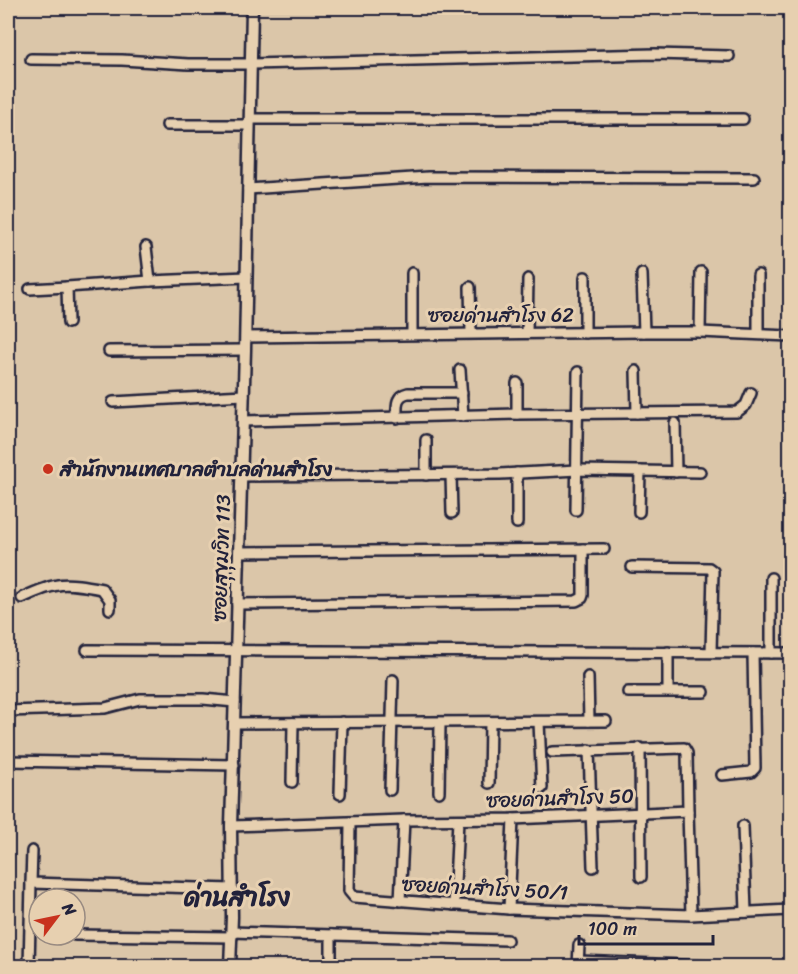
<svg xmlns="http://www.w3.org/2000/svg" width="798" height="974" font-family="Sriracha,'Playpen Sans Thai',sans-serif">
<style>
.lines{fill:none;stroke-linecap:round;stroke-linejoin:round}
.minor-casing{stroke:#22223b;stroke-width:14}
.major-casing{stroke:#22223b;stroke-width:15}
.minor{stroke:#e7d0b0;stroke-width:9}
.major{stroke:#e7d0b0;stroke-width:10}
.poi-dot{fill:#c8321e;stroke:#e7d0b0;stroke-width:2}
.labels{text-anchor:middle;stroke-width:6;stroke-linejoin:round;paint-order:stroke}
.street-label{font-size:20px;fill:#22223b;stroke:#e7d0b0}
.poi-label{font-size:20px;font-weight:bold;fill:#22223b;stroke:#e7d0b0;text-anchor:start}
.district-label{font-size:26px;font-weight:bold;fill:#22223b;stroke:#e7d0b0}
</style>
<rect width="100%" height="100%" fill="#dbc6a9"/>
<filter id="ink" filterUnits="userSpaceOnUse"><feTurbulence type="fractalNoise" baseFrequency=".0167" numOctaves="2"/><feDisplacementMap in="SourceGraphic" scale="12" xChannelSelector="R" yChannelSelector="G"/><feConvolveMatrix kernelMatrix="1 2 1 2 8 2 1 2 1" color-interpolation-filters="sRGB"/></filter>
<g filter="url(#ink)">
<g class="lines">
<g class="minor-casing">
<g id="minor">
<path d="M 31,59 L 122,60 L 188,64 L 251,64 L 655,54 L 729,56"/>
<path d="M 250,119 L 743,119"/>
<path d="M 167,125 L 249,125"/>
<path d="M 248,189 L 428,177 L 754,178"/>
<path d="M 146,247 L 150,281"/>
<path d="M 412,273 L 412,334"/>
<path d="M 642,274 L 644,332"/>
<path d="M 585,277 L 585,333"/>
<path d="M 470,287 L 471,333"/>
<path d="M 30,289 L 67,287"/>
<path d="M 68,323 L 67,287 L 150,281 L 247,277"/>
<path d="M 700,332 L 701,272"/>
<path d="M 527,333 L 528,279"/>
<path d="M 758,334 L 758,275"/>
<path d="M 246,337 L 644,332 L 700,332 L 790,336"/>
<path d="M 109,351 L 245,350"/>
<path d="M 460,370 L 463,416"/>
<path d="M 636,371 L 637,413"/>
<path d="M 113,402 L 244,395"/>
<path d="M 517,414 L 517,383"/>
<path d="M 397,418 C 397,406 395,396 408,393 L 462,393"/>
<path d="M 243,421 L 517,414 L 737,412 L 746,405 L 751,393"/>
<path d="M 675,423 L 676,472"/>
<path d="M 517,473 L 517,523"/>
<path d="M 426,475 L 426,440"/>
<path d="M 451,475 L 452,513"/>
<path d="M 241,476 L 500,474 L 578,470 L 700,472"/>
<path d="M 576,510 L 578,372"/>
<path d="M 639,512 L 640,471"/>
<path d="M 239,552 L 604,549"/>
<path d="M 632,567 L 709,568 L 713,571 L 711,652"/>
<path d="M 22,598 C 58,581 64,582 102,589 L 110,600 L 110,609"/>
<path d="M 237,604 L 576,601 L 582,598 L 583,595 L 583,549"/>
<path d="M 87,650 L 790,653"/>
<path d="M 771,653 L 771,578"/>
<path d="M 588,677 L 589,721"/>
<path d="M 628,692 L 704,692"/>
<path d="M 668,692 L 668,652"/>
<path d="M 8,711 L 105,708 L 140,699 L 203,699 L 235,702"/>
<path d="M 539,722 L 542,788"/>
<path d="M 235,723 L 606,721"/>
<path d="M 640,748 L 641,877"/>
<path d="M 589,750 L 593,867"/>
<path d="M 552,752 L 684,748 L 687,753 L 688,811"/>
<path d="M 8,761 L 234,765"/>
<path d="M 722,775 L 751,772 L 755,768 L 753,653"/>
<path d="M 292,782 L 293,723"/>
<path d="M 489,783 L 490,722"/>
<path d="M 390,790 L 393,680"/>
<path d="M 439,792 L 440,723"/>
<path d="M 340,794 L 342,722"/>
<path d="M 350,823 L 349,891 L 354,897 L 509,909 L 691,915"/>
<path d="M 231,826 L 404,820 L 513,819 L 688,811 L 691,915 L 790,910"/>
<path d="M 743,826 L 746,912"/>
<path d="M 32,851 L 31,883 L 232,889"/>
<path d="M 400,901 L 404,820"/>
<path d="M 454,905 L 458,820"/>
<path d="M 509,909 L 513,819"/>
<path d="M 232,932 L 507,940"/>
<path d="M 75,935 L 232,937"/>
<path d="M 579,961 L 706,966"/>
<path d="M 29,966 L 31,883"/>
<path d="M 331,966 L 331,935"/>
<path d="M 578,966 L 579,945"/>
</g>
</g>
<g class="major-casing">
<path id="major" d="M 230,966 L 232,917 L 231,826 L 245,350 L 252,8"/>
</g>
<use href="#minor" class="minor"/>
<use href="#major" class="major"/>
</g>
</g>
<circle class="poi-dot" cx="48" cy="469" r="6"/>
<g class="labels">
<g class="street-label">
<text x="501" y="322">ซอยด่านสำโรง 62</text>
<text transform="translate(221 558) rotate(-88)" y="7">ซอยสุขุมวิท 113</text>
<text transform="translate(560 798) rotate(-2)" y="7">ซอยด่านสำโรง 50</text>
<text transform="translate(485 888) rotate(3)" y="7">ซอยด่านสำโรง 50/1</text>
</g>
<g class="poi-label">
<text x="60" y="476">สำนักงานเทศบาลตำบลด่านสำโรง</text>
</g>
<g class="district-label">
<text x="237" y="906">ด่านสำโรง</text>
</g>
</g>
<rect width="798" height="974" fill="none" stroke="#e7d0b0" stroke-width="30"/>
<rect x="15" y="15" width="768" height="944" fill="none" stroke="#22223b" stroke-width="2" filter="url(#ink)"/>
<g transform="translate(57 917) rotate(58)"><circle r="28" fill="#e7d0b0" stroke="#988a81" stroke-width="1.5"/>
<path d="M0-4.5L10 22L0 15L-10 22Z" fill="#c8321e"/>
<text y="-9" font-size="16" font-weight="bold" text-anchor="middle" fill="#22223b">N</text>
</g>
<path d="M579 935v9h134v-9" fill="none" stroke="#22223b" stroke-width="3"/>
<text x="588" y="935" font-size="18" fill="#22223b" stroke="#e7d0b0" stroke-width="4.5" paint-order="stroke">100 m</text>
</svg>
